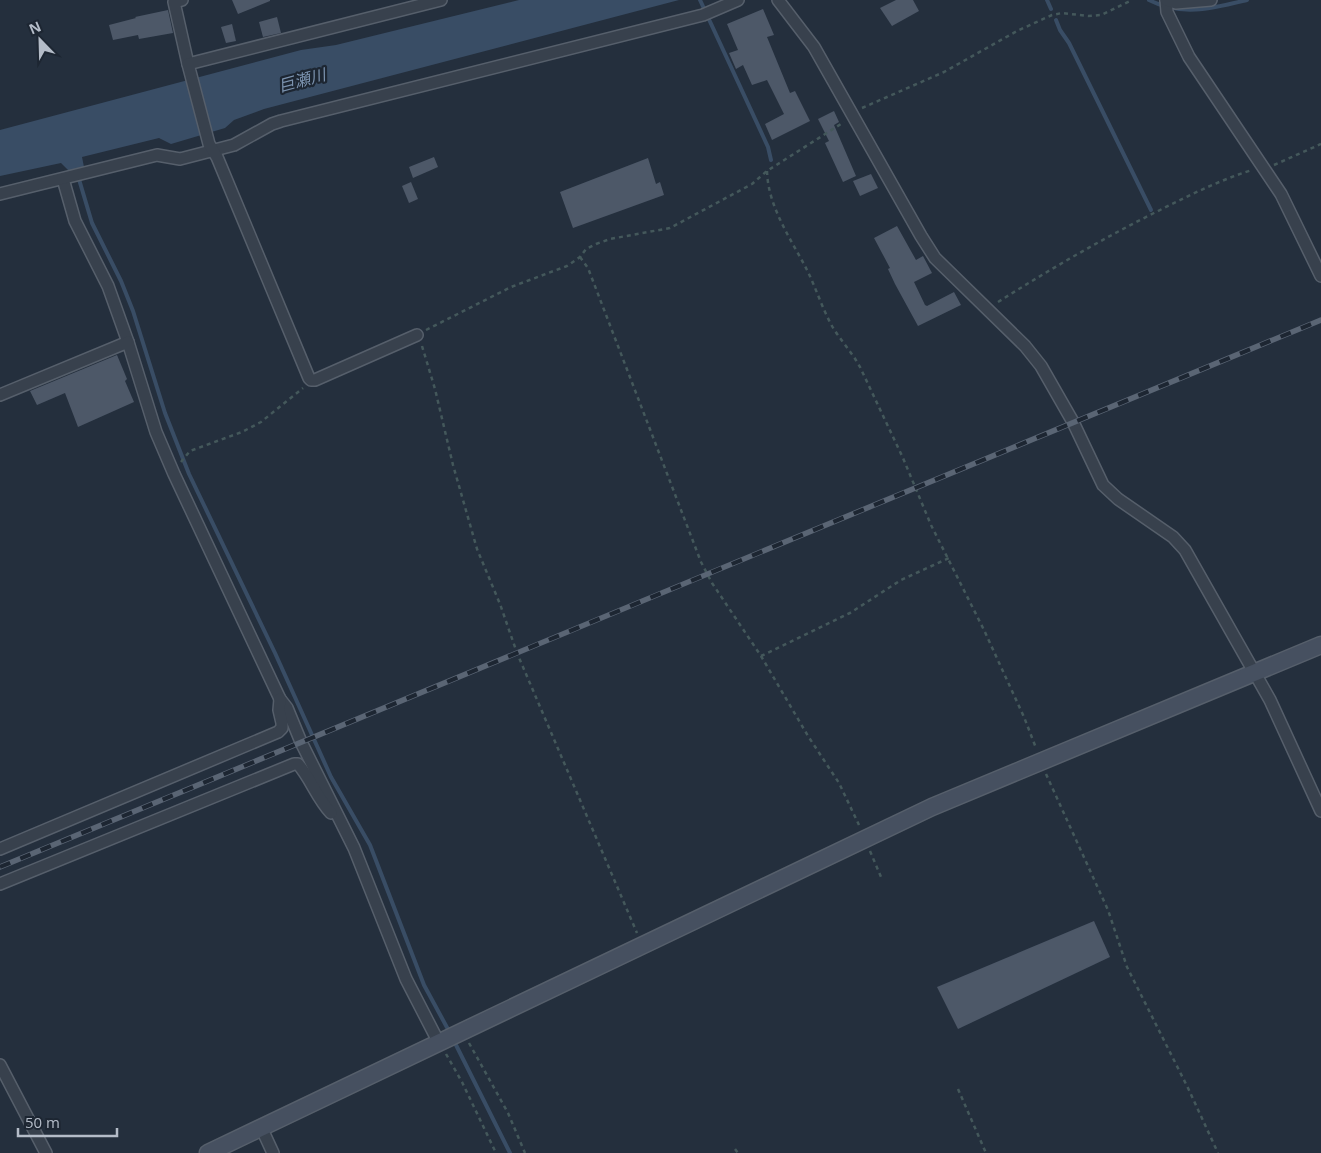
<svg xmlns="http://www.w3.org/2000/svg" width="1321" height="1153" font-family="'Open Sans','Noto Sans JP',sans-serif">
<style>
.water{fill:#394d65}
.lines{fill:none;stroke-linecap:round;stroke-linejoin:round}
.stream{stroke:#394d65;stroke-width:4}
.building{fill:#4d5868}
.street-casing{stroke:#565f6b;stroke-width:14}
.secondary-casing{stroke:#565f6b;stroke-width:19}
.path{stroke:#44585b;stroke-width:2.5;stroke-dasharray:4 4;stroke-linecap:butt}
.street{stroke:#38414d;stroke-width:11}
.secondary{stroke:#465060;stroke-width:16}
.rail-casing{stroke:#5a6574;stroke-width:5.5}
.rail{stroke:#1d2632;stroke-width:4;stroke-dasharray:11;stroke-linecap:butt}
.labels{text-anchor:middle;stroke-width:4.5;stroke-linejoin:round;paint-order:stroke}
.water-label{font-size:16px;font-style:italic;fill:#7c93af;stroke:#1d2632}
</style>
<rect width="100%" height="100%" fill="#242f3d"/>
<path class="water" d="M 519,0 L 679,0 L 264,109 L 234,120 L 225,128 L 171,144 L 159,138 L 82,157 L 84,167 L 69,171 L 61,163 L 0,176 L 0,130 L 301,50 L 336,45 Z"/>
<g class="lines">
<g class="stream">
<path d="M 700,0 L 768,147 L 771,160"/>
<path d="M 1047,0 L 1051,9"/>
<path d="M 1149,0 C 1182,17 1214,8 1247,0"/>
<path d="M 1056,20 L 1060,30 L 1069,43 L 1151,210"/>
<path d="M 78,176 L 92,223 L 121,281 L 133,311 L 165,413 L 189,474 L 275,653 L 331,777 L 370,845 L 424,985 L 450,1033"/>
<path d="M 454,1041 L 510,1153"/>
</g>
</g>
<g class="building">
<path d="M 232,0 L 270,0 L 270,1 L 238,14 Z"/>
<path d="M 896,0 L 913,0 L 919,11 L 892,26 L 880,8 Z"/>
<path d="M 763,9 L 774,35 L 767,37 L 790,93 L 795,91 L 810,121 L 772,140 L 765,124 L 784,114 L 767,80 L 752,85 L 743,65 L 736,69 L 729,53 L 738,50 L 727,24 Z"/>
<path d="M 168,10 L 173,33 L 139,39 L 138,35 L 113,40 L 109,25 L 136,18 L 135,17 Z"/>
<path d="M 277,17 L 281,33 L 263,37 L 259,22 Z"/>
<path d="M 232,24 L 236,41 L 226,43 L 221,27 Z"/>
<path d="M 834,111 L 839,122 L 834,125 L 856,176 L 843,182 L 825,143 L 829,141 L 818,119 Z"/>
<path d="M 434,157 L 438,167 L 413,178 L 409,167 Z"/>
<path d="M 648,158 L 656,184 L 660,182 L 664,195 L 573,228 L 560,192 Z"/>
<path d="M 871,174 L 878,188 L 860,196 L 853,181 Z"/>
<path d="M 411,182 L 418,199 L 409,203 L 402,186 Z"/>
<path d="M 897,226 L 916,260 L 923,256 L 932,273 L 914,282 L 925,305 L 927,306 L 954,292 L 961,305 L 918,326 L 895,284 L 888,269 L 890,268 L 874,238 Z"/>
<path d="M 117,355 L 127,379 L 125,381 L 134,402 L 78,427 L 65,393 L 37,405 L 30,391 Z"/>
<path d="M 1094,921 L 1110,957 L 958,1029 L 937,987 Z"/>
</g>
<g class="lines">
<g class="street-casing">
<g id="street">
<path d="M 182,0 L 174,2 L 188,64"/>
<path d="M 778,0 L 814,47 L 921,236 L 935,258 L 1025,346 L 1041,366 L 1073,422 L 1103,485 L 1118,499 L 1173,537 L 1185,550 L 1270,700 L 1321,811"/>
<path d="M 1166,0 L 1167,12 L 1189,57 L 1281,194 L 1321,276"/>
<path d="M 1166,0 L 1176,3 L 1211,0"/>
<path d="M 63,179 L 75,221 L 108,286 L 128,342"/>
<path d="M 0,194 L 157,155 L 180,159 L 234,145 L 272,124 L 281,121 L 703,15 L 738,0"/>
<path d="M 417,335 L 315,380 L 311,380 L 309,378 L 217,157 L 209,144 L 188,64 L 441,0"/>
<path d="M 0,395 L 128,342 L 156,432 L 174,474 L 280,699 L 287,708 L 301,742 L 354,848 L 406,979 L 439,1043"/>
<path d="M 0,849 L 278,732 L 282,728 L 282,723 L 279,710 L 280,699"/>
<path d="M 0,884 L 294,764 L 298,764 C 311,779 317,798 331,813"/>
<path d="M 0,1065 L 46,1153"/>
<path d="M 261,1127 L 273,1153"/>
</g>
</g>
<g class="secondary-casing">
<path id="secondary" d="M 208,1153 L 932,807 L 1321,645"/>
</g>
<g class="path">
<path d="M 862,108 L 944,72 L 1017,31 L 1052,15 L 1062,13 L 1088,16 L 1101,15 L 1132,0"/>
<path d="M 1274,165 L 1321,144"/>
<path d="M 767,171 C 768,207 791,239 807,270 C 816,288 822,308 832,326 C 840,340 852,352 860,367 L 903,458 L 931,525 L 984,630 L 1024,717 L 1036,748"/>
<path d="M 580,257 L 588,268 L 701,562 L 712,583 L 761,656 L 808,736 L 839,783 L 859,825"/>
<path d="M 998,302 C 1049,270 1100,240 1154,213 C 1186,197 1217,181 1252,170"/>
<path d="M 426,330 L 511,287 L 567,266 L 580,257 L 586,249 L 596,244 L 610,239 L 670,228 L 752,184 L 767,171 L 844,122"/>
<path d="M 422,346 L 435,389 L 453,465 L 477,549 L 500,604 L 517,653 L 637,933"/>
<path d="M 181,462 L 190,451 L 242,432 L 261,422 L 303,388"/>
<path d="M 761,656 L 850,613 L 901,580 L 949,558"/>
<path d="M 1046,774 L 1108,910 L 1127,967 L 1188,1088 L 1218,1153"/>
<path d="M 870,851 L 881,877"/>
<path d="M 469,1043 L 508,1113 L 525,1153"/>
<path d="M 446,1054 L 462,1082 L 496,1153"/>
<path d="M 958,1089 L 986,1153"/>
<path d="M 735,1149 L 738,1153"/>
</g>
<use href="#street" class="street"/>
<use href="#secondary" class="secondary"/>
<g class="rail-casing">
<path id="rail" d="M 0,867 L 1321,320"/>
</g>
<use href="#rail" class="rail"/>
</g>
<g class="labels">
<g class="water-label">
<text transform="translate(302 80) rotate(-15)" y="6">巨瀬川</text>
</g>
</g>
<g transform="translate(40 40) rotate(337)" stroke="#1d2632" stroke-width="4" paint-order="stroke">
<path d="M0-4L9 19L0 12L-9 19Z" fill="#b4bcc8"/>
<text y="-8" font-size="14" font-weight="bold" text-anchor="middle" fill="#b4bcc8">N</text>
</g>
<path d="M18 1128v8h99v-8" fill="none" stroke="#b4bcc8" stroke-width="2.5"/>
<text x="25" y="1128" font-size="15" fill="#b4bcc8" stroke="#1d2632" stroke-width="4" paint-order="stroke">50 m</text>
</svg>
